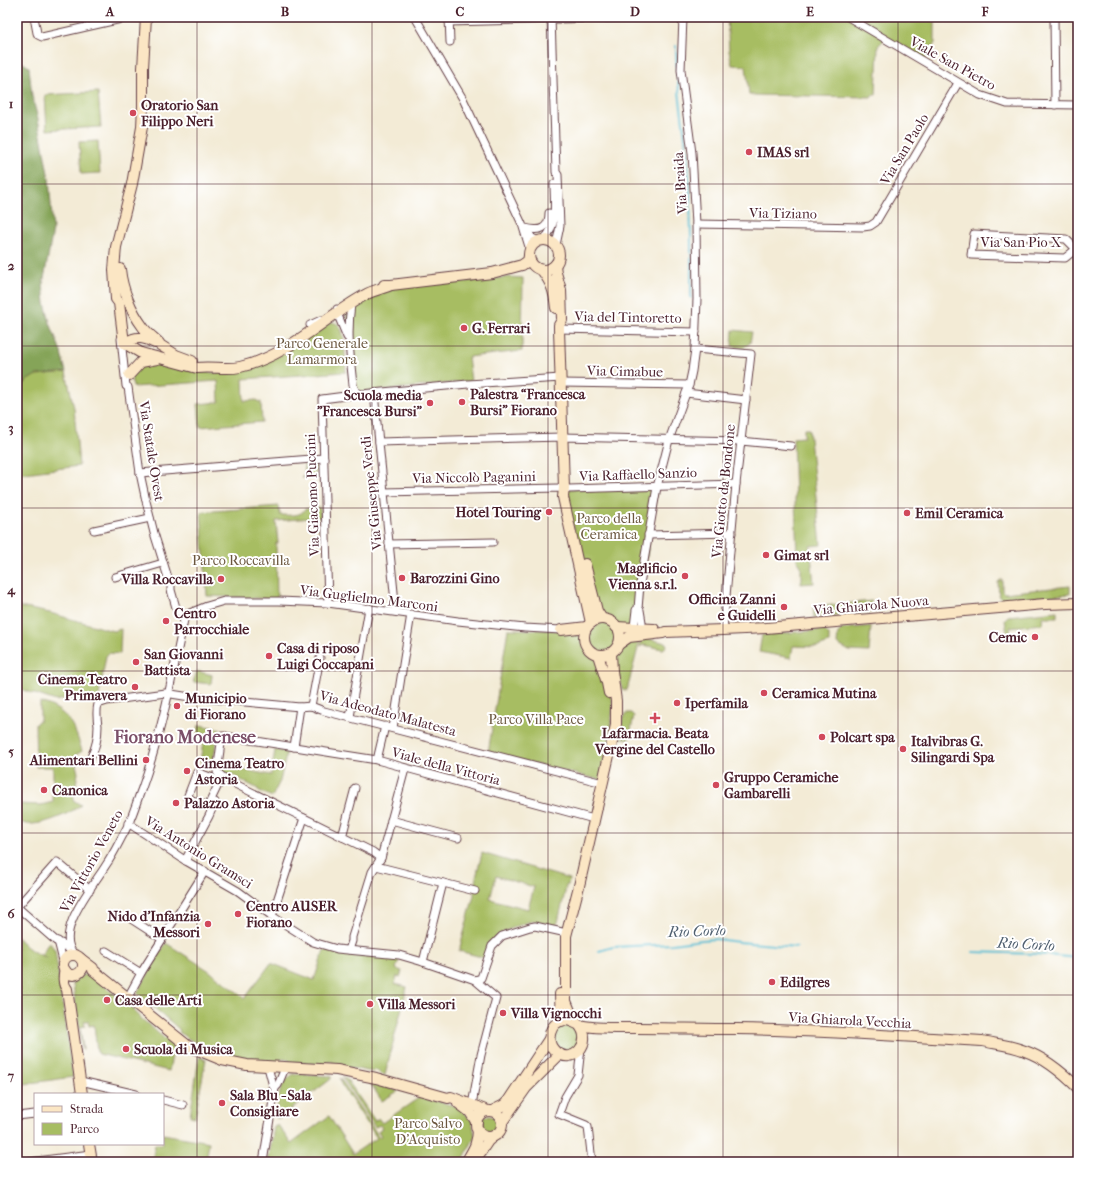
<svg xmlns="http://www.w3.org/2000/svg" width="1095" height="1179" font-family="'IM FELL French Canon',serif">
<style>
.green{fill:#a7bd62;stroke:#786e46;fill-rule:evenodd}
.forest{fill:#85a458;stroke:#686242}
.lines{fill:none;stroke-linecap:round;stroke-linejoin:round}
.stream{stroke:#57bed5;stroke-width:2}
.street-casing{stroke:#633e45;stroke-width:9}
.secondary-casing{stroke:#633e45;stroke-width:12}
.street{stroke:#fff;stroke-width:7}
.secondary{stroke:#fbe6c4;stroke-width:10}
.grid{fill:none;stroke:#4a1f2b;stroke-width:1;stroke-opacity:0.55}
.poi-dot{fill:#d1495b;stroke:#fff;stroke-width:1.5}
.labels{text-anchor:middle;stroke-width:4;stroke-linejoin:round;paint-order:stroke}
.street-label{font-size:14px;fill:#4a1f2b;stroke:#fff}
.poi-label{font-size:14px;font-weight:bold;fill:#4a1f2b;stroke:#fff;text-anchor:start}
.park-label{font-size:14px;fill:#6b563e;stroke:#fff}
.water-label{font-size:15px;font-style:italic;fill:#4f5f6f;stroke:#fff}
.district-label{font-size:18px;font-weight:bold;fill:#7b4f68;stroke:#fff}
.neatline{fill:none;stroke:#4a1f2b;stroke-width:1.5}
.grid-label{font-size:13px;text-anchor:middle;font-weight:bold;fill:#4a1f2b}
</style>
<rect width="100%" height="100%" fill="#fff"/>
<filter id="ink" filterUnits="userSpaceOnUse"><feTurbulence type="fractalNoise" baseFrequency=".025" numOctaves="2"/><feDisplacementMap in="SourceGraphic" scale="8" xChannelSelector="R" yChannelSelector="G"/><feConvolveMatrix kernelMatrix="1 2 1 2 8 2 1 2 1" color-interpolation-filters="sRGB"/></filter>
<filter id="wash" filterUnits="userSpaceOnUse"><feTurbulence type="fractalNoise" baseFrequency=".012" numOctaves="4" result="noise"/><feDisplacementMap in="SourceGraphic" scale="16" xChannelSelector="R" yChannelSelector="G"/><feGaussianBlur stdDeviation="0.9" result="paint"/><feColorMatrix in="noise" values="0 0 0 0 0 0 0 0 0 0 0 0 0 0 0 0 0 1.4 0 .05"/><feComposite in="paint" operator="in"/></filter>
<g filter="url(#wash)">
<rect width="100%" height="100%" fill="#f3ebd6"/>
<g class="green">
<path d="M 727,17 L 935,17 L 935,43 L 924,61 L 886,38 L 878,46 L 876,95 L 872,95 L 872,97 L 749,95 L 746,66 L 732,65 L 729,51 Z"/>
<path d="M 98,92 L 101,127 L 47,130 L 45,95 Z"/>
<path d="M 98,141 L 100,173 L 81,174 L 79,142 Z"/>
<path d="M 510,277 L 523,278 L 522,351 L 468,357 L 471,381 L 357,393 L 345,304 L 372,288 L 459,282 Z"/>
<path d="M 331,322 C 335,323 338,323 340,327 C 346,336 345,360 346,372 L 243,379 L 244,401 L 257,400 L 258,402 L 261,402 L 262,422 L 200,427 L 198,404 L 219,402 L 218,381 L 133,387 L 131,377 L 144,364 L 157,362 L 197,372 L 219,373 L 241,371 Z"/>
<path d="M 733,330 L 752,332 L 750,343 L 743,348 L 732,346 Z"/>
<path d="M 66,372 L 74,408 L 79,466 L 17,474 L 17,391 L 26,381 L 36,375 Z"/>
<path d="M 804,429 L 809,429 L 821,545 L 810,546 L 814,583 L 801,584 L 801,566 L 797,560 L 793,438 L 804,437 Z"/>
<path d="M 317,464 L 319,465 L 319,471 L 315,471 L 315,477 L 302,478 L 305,472 L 304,465 Z"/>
<path d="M 657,487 L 636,633 L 616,639 L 608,670 L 613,706 L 609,744 L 601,780 L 488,753 L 508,629 L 591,631 L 596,627 L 565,489 Z"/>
<path d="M 279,506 L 280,515 C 288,515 301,517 305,509 L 320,508 L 321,517 L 276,521 L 278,543 L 276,543 L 277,599 L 207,596 L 201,512 Z"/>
<path d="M 1002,579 L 1002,591 L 1004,593 L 1070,586 L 1070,594 L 1004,600 L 999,596 L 998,582 Z"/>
<path d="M 872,601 L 870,612 L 814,617 L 813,607 Z"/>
<path d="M 17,603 L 20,607 L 50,613 L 113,631 L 121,629 L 120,654 L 109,653 L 106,656 L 98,701 L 64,699 L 56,701 L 17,688 Z"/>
<path d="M 1057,611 L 1057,617 L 1042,617 L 1043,624 L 1010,627 L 1011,639 L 1008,640 L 1005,620 L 1008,616 Z"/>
<path d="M 871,626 L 869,652 L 849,651 L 837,644 L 838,633 L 842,629 Z"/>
<path d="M 822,630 L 825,631 L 829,635 L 829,643 L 818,647 L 793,646 L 791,658 L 759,652 L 762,635 Z"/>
<path d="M 640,638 L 646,638 L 666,643 L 667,646 L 663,649 L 643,645 L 640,647 Z"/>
<path d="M 638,639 L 638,648 L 627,690 L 624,690 L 622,689 L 620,679 L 616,672 L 615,655 L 623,644 Z"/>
<path d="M 197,671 L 212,675 L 211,684 L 193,682 Z"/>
<path d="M 40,702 C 68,710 74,725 82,751 L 74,756 L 78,773 L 73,800 L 81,805 C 69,814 48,823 33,824 C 28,825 22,823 17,821 L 17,804 L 41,805 L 53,802 L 53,767 L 36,767 L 35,724 L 38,721 L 40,721 Z"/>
<path d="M 627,713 L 631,713 L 634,716 L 629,739 L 618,737 L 623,718 Z"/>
<path d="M 199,725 L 221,729 L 220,733 L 219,735 L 198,733 Z"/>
<path d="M 204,737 L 217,739 L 212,767 L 200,761 Z"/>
<path d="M 275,750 L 287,752 L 280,781 L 272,797 L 258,790 L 258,789 L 232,775 L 228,775 L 222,772 L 221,766 L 271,775 Z"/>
<path d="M 482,853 L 569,879 L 568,885 L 565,887 L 566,888 L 558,922 L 555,926 L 553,926 C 547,925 540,921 534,921 C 524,922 495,934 490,943 C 487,948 486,954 485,958 L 459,951 L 474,895 L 474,886 ZM 496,876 L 534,887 L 528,909 L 490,899 Z"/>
<path d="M 17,937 C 28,949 32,952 48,958 L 41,955 L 49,942 L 55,950 L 73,1077 L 17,1085 Z"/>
<path d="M 166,943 L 208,970 L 245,998 L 271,963 L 314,980 L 324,950 L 354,955 L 373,956 L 374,958 L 382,957 L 398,959 L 399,960 L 396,969 L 402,971 L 400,977 L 397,976 L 395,984 L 407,987 L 385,1075 L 380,1074 L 379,1071 L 375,1070 L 373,1072 L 334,1065 L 333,1062 L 328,1062 L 326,1065 L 289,1062 L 289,1060 L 282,1059 L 281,1062 C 270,1061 258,1061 246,1060 C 223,1056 199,1047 180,1033 L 179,1029 L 137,993 Z"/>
<path d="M 89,974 L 133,1009 L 134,1007 L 135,1013 L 165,1039 L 168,1036 L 175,1041 L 169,1071 L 99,1054 L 97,1051 L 94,1025 L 89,1026 L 88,1021 L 84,1021 L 85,1026 L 80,1027 L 83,1050 L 82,1050 L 73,984 C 75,979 84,974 89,974 Z"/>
<circle cx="567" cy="1038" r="13"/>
<path d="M 199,1057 L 206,1059 L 195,1117 L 190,1116 Z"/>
<path d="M 294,1074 L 331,1076 L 331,1079 L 280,1118 L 276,1118 C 278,1102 278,1082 294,1074 Z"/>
<path d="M 342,1077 L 346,1078 L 375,1121 L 378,1118 L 382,1123 L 420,1097 L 455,1106 L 458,1106 L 472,1121 L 475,1136 L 462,1162 L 268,1162 L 274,1127 L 278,1125 L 291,1144 L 329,1116 L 353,1154 L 377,1138 L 341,1084 L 340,1078 L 379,1137 L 381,1136 L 378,1131 L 382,1128 L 380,1125 L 375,1127 Z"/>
<path d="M 370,1083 L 398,1091 L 382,1101 Z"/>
<circle cx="489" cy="1124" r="8"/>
<path d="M 163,1134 L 209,1142 L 206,1162 L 152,1162 L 155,1144 L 163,1144 Z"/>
</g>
<path class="forest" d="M 17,41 L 20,61 L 29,67 L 32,96 L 38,119 L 49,179 L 53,230 L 43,284 L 45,303 L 50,323 L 60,349 L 66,372 L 36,375 L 26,381 L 17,391 Z"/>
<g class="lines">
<g class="stream">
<path d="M 676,46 C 676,88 685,126 688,167 C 692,211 691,255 691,298"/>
<path d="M 599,951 L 613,947 L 672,944 L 702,940 L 715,939 L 739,942 L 797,947"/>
<path d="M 973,952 L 1036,954 L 1078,958"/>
</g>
</g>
</g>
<g filter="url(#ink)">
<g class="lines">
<g class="street-casing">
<g id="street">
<path d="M 34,17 L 37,33 L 38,35 L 42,37 L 130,17"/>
<path d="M 415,17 L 463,99 L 522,224 L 530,250"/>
<path d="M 449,17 L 450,42"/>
<path d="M 551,17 L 556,172 L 558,175 L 560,226 L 556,245"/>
<path d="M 848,17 L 980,95 L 1007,104 L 1078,105"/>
<path d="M 1054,17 L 1055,105"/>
<path d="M 449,22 L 637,17"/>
<path d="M 696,224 L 863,227 L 870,226 L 876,222 L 958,83"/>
<path d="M 525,228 C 540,232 549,229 549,213"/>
<path d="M 526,229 L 532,238 L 538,241"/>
<path d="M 544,239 C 558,227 554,201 554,184"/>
<path d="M 1076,249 L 1065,258 L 971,255 L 974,234 L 1066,239 L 1076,249 L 1078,249"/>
<path d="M 351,304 C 347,333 350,356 353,385 L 356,392 L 361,394 L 468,384 L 561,378"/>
<path d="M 337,309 L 337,313 L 347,337"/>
<path d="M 310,325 L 321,320"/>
<path d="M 559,329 L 696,332"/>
<path d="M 121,339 L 126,386 L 128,387 L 140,473 L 146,501 L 154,533 L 171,587 L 171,590 L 177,611 L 185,615 L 207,606 L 224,601 L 279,601 L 328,603 L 458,621 L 525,628 L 561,630"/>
<path d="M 695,349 L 751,354 L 736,484 L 723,630"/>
<path d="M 561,383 L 689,385"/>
<path d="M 374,393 L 396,612"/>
<path d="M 686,393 L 746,400"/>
<path d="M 379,442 L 562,437 L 741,441 L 791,446"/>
<path d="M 140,473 L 324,458"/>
<path d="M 384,492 L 559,488 L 569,489 L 736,484"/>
<path d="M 94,530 L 150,518"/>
<path d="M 648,535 L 732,533"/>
<path d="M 389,544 L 493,542"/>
<path d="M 115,577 L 163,563"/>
<path d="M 328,603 L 322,399 L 353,395 L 356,392"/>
<path d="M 638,609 L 640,610 L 643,628"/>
<path d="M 634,627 L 636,610 L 638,609 L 640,584 L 657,487 L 669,440 L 689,385 L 692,371 L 695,349 L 697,299 L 696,224 L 692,153 L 681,70 L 683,17"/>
<path d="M 311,706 L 320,658"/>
<path d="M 350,717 L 369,608"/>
<path d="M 393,728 L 411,614"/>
<path d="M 294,747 L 300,707"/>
<path d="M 91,757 C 95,749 98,736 98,726 C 97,719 96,711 98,704 L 107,701 L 165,693 L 190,697 L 300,707 L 311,706 L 324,711 L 599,782"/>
<path d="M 377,760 L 385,726"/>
<path d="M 197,772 L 218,780 L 219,783 L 208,806 L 187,798 Z"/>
<path d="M 391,820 L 458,838"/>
<path d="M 128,823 L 165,847 L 186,861 L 238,891 L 272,916 L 313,942 L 337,949 L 399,955 L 423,962 L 475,980 L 496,998 L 481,1055 L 472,1105"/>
<path d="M 342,837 L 355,788"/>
<path d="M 381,858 L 373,852 L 225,779 L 217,772 L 222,736 L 225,736 L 377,760 L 590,818"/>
<path d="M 186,861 L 187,857 L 209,816 L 215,802"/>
<path d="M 376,866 L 475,891"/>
<path d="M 17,907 L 57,862 L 90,890"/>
<path d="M 17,907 L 56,941 L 63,944 L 70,950"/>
<path d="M 272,916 L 304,818"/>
<path d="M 131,919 L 162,939"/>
<path d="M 58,941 L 63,961"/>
<path d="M 349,950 L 352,941 L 352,937 L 372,872 L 381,858 L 405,769"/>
<path d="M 106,951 L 141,973"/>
<path d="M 75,955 C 52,933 94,885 106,865 C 113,855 118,844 124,833 C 132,819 136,803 142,788 C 162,732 173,673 185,615"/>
<path d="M 423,962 L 443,883"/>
<path d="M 475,980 L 481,978 L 492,946 L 502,936 L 530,927 L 535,926 L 562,932"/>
<path d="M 128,997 L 141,973 L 205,871"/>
<path d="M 581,1048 L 578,1075 L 565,1097 L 559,1114 L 586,1125 L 588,1127 L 592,1162"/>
<path d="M 268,1067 L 273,1086 L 275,1088"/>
<path d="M 81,1083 L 85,1082 L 136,1094"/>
<path d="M 163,1100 L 183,1105"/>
<path d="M 17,1116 L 35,1114"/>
<path d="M 29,1162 L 91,1154"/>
<path d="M 263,1162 L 275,1088 L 278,1085 L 285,1068"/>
</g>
</g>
<g class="secondary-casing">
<g id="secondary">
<path d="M 146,17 L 143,68 L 143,106 L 142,127 L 132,184 L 116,247 L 114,270 L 116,299 L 119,303 L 124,343 L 141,353 L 197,368 C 212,366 226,370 240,367 C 288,356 323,318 365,295 C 373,290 382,289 391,285"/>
<circle cx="544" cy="255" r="15"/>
<path d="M 555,265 L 556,273 L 561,290 L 562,320 L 559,325 L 559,329 L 564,488 L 563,497 L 591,623"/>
<path d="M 120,269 C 122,289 131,311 143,327 C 147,333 154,338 159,343 L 160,345 L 176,355 L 192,361"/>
<path d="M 542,270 C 552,285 554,289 556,308"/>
<path d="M 384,285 L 391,285 L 492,273 L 522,265 L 528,261 L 529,256"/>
<path d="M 127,342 C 137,335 145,338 155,343"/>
<path d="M 129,375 L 141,362 L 157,359"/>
<path d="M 585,564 L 597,611 L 602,619"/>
<circle cx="602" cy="637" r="18"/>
<path d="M 616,627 L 654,629"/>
<path d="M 561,630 L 587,627"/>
<path d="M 619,644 L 629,637 L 663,633 L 665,632 L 723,630 L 766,628 L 1045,604 L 1078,603"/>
<path d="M 598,655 L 607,683 L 609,693"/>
<circle cx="73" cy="965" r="10"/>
<path d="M 81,959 L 93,968 L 93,970 L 188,1046 L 222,1060 L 247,1065 L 337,1070 L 376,1078 L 448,1098 L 451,1097 L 488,1111"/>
<path d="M 65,970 C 63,976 63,985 67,989 L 82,1094"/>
<path d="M 560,994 L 561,1021"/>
<path d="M 577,1023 L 570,1011 L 566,1001 L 566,936 L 579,886 L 616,725 L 616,701 L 612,671 L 611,653"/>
<path d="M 579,1025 C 594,1042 573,1066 556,1052 C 544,1042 550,1021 565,1020 C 571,1020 574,1023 580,1025 C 595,1029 621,1028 637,1028 C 670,1028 703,1029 737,1029 C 818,1030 900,1036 982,1041 C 996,1044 1011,1045 1025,1051 C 1045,1058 1063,1073 1078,1088"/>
<path d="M 458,1103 L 470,1112 L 477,1123"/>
<path d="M 492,1111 L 504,1105 L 508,1101 L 549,1039"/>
<circle cx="489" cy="1124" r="13"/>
<path d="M 502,1122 L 526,1088 L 560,1054"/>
<path d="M 89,1144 L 92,1162"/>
<path d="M 476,1159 L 488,1141 L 495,1135"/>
<path d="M 466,1162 C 473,1150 478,1144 478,1129"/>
</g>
</g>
<use href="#street" class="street"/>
<use href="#secondary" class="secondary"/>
</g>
</g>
<path class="grid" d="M 197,17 L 197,1162M 372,17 L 372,1162M 548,17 L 548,1162M 723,17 L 723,1162M 898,17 L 898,1162M 17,184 L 1078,184M 17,346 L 1078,346M 17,508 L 1078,508M 17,671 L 1078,671M 17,833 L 1078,833M 17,995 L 1078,995"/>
<g class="poi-dot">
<circle cx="133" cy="113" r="4"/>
<circle cx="749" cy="152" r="4"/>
<circle cx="464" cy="328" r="4"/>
<circle cx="462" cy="402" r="4"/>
<circle cx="430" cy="403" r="4"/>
<circle cx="549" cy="512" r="4"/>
<circle cx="907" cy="513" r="4"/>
<circle cx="766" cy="555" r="4"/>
<circle cx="685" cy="576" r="4"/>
<circle cx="402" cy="578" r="4"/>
<circle cx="221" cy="579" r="4"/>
<circle cx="784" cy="607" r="4"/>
<circle cx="166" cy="621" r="4"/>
<circle cx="1035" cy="637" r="4"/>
<circle cx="269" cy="656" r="4"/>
<circle cx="136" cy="662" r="4"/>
<circle cx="135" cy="687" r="4"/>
<circle cx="764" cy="693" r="4"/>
<circle cx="677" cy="703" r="4"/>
<circle cx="177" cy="706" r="4"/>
<path d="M653 712h4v4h4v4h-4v4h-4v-4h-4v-4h4z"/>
<circle cx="822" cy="737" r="4"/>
<circle cx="903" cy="749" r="4"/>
<circle cx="146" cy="760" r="4"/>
<circle cx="187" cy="771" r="4"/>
<circle cx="716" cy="785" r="4"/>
<circle cx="44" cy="790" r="4"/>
<circle cx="176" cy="803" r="4"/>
<circle cx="238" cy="914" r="4"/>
<circle cx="208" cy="924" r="4"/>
<circle cx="772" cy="982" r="4"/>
<circle cx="107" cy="1000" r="4"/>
<circle cx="370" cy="1004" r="4"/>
<circle cx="503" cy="1013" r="4"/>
<circle cx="126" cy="1049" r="4"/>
<circle cx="222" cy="1103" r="4"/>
</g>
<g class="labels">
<g class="street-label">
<text transform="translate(953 63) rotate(29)" y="5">Viale San Pietro</text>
<text transform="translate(904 149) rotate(-59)" y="5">Via San Paolo</text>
<text transform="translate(680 183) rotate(-94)" y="5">Via Braida</text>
<text transform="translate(783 213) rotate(1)" y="5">Via Tiziano</text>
<text x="1021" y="247">Via San Pio X</text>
<text transform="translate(628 317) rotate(1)" y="5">Via del Tintoretto</text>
<text transform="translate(625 371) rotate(1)" y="5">Via Cimabue</text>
<text transform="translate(152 451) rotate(81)" y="5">Via Statale Ovest</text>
<text transform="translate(638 474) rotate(-2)" y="5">Via Raffaello Sanzio</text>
<text transform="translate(474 477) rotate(-1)" y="5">Via Niccolò Paganini</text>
<text transform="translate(723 491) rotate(-84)" y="5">Via Giotto da Bondone</text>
<text transform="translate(371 493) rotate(-96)" y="5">Via Giuseppe Verdi</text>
<text transform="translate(312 495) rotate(-92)" y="5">Via Giacomo Puccini</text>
<text transform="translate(369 598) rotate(7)" y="5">Via Guglielmo Marconi</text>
<text transform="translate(871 605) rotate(-5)" y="5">Via Ghiarola Nuova</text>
<text transform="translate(388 713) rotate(15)" y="5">Via Adeodato Malatesta</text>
<text transform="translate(446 766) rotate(15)" y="5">Viale della Vittoria</text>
<text transform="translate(199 852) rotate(32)" y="5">Via Antonio Gramsci</text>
<text transform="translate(91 861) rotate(-61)" y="5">Via Vittorio Veneto</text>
<text transform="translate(850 1020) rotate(3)" y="5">Via Ghiarola Vecchia</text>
</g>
<g class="poi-label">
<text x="141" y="110">Oratorio San<tspan x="141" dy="16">Filippo Neri</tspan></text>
<text x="757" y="157">IMAS srl</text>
<text x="472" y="333">G. Ferrari</text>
<text x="470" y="399">Palestra “Francesca<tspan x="470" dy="16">Bursi” Fiorano</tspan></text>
<text x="422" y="400" text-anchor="end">Scuola media<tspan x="422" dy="16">"Francesca Bursi"</tspan></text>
<text x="541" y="517" text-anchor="end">Hotel Touring</text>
<text x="915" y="518">Emil Ceramica</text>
<text x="774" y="560">Gimat srl</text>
<text x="677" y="573" text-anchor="end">Maglificio<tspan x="677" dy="16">Vienna s.r.l.</tspan></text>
<text x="410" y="583">Barozzini Gino</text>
<text x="213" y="584" text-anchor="end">Villa Roccavilla</text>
<text x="776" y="604" text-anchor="end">Officina Zanni<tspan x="776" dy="16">e Guidelli</tspan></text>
<text x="174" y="618">Centro<tspan x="174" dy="16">Parrocchiale</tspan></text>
<text x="1027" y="642" text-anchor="end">Cemic</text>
<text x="277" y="653">Casa di riposo<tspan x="277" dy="16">Luigi Coccapani</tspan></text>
<text x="144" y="659">San Giovanni<tspan x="144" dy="16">Battista</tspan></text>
<text x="127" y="684" text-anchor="end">Cinema Teatro<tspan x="127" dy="16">Primavera</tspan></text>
<text x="772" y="698">Ceramica Mutina</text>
<text x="185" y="703">Municipio<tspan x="185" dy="16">di Fiorano</tspan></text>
<text x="685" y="708">Iperfamila</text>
<text x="655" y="738" text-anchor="middle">Lafarmacia. Beata<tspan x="655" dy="16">Vergine del Castello</tspan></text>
<text x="830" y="742">Polcart spa</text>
<text x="911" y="746">Italvibras G.<tspan x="911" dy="16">Silingardi Spa</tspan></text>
<text x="138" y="765" text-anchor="end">Alimentari Bellini</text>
<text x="195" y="768">Cinema Teatro<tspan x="195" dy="16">Astoria</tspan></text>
<text x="724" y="782">Gruppo Ceramiche<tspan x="724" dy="16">Gambarelli</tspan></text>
<text x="52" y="795">Canonica</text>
<text x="184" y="808">Palazzo Astoria</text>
<text x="246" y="911">Centro AUSER<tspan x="246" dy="16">Fiorano</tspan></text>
<text x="200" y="921" text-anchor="end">Nido d’Infanzia<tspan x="200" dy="16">Messori</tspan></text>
<text x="780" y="987">Edilgres</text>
<text x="115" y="1005">Casa delle Arti</text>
<text x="378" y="1009">Villa Messori</text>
<text x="511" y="1018">Villa Vignocchi</text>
<text x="134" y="1054">Scuola di Musica</text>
<text x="230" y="1100">Sala Blu - Sala<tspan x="230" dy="16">Consigliare</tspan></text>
</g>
<g class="park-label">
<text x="322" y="348">Parco Generale<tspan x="322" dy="16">Lamarmora</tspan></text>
<text x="609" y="523">Parco della<tspan x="609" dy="16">Ceramica</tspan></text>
<text x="241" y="565">Parco Roccavilla</text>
<text x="536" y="724">Parco Villa Pace</text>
<text x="428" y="1128">Parco Salvo<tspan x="428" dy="16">D’Acquisto</tspan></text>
</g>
<g class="water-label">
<text transform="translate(697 931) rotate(-2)" y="5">Rio Corlo</text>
<text transform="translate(1026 944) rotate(3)" y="5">Rio Corlo</text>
</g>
<g class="district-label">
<text x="185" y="743">Fiorano Modenese</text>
</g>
</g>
<rect width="1095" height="1179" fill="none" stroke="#fff" stroke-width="44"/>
<rect x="34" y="1093" width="130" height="52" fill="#ffffff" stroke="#b7a5aa"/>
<rect x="42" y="1106" width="20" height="6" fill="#fbe6c4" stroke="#b7a5aa"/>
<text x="70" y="1113" font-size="12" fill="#4a1f2b">Strada</text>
<rect x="42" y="1123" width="20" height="12" fill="#a7bd62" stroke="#b7a5aa"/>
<text x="70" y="1133" font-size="12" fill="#4a1f2b">Parco</text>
<rect x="22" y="22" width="1051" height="1135" class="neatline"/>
<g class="grid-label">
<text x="110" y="16">A</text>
<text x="285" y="16">B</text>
<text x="460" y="16">C</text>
<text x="635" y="16">D</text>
<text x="810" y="16">E</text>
<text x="985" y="16">F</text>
<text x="11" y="108">1</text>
<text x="11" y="270">2</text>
<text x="11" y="432">3</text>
<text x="11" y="594">4</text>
<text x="11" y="756">5</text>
<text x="11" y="918">6</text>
<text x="11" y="1080">7</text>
</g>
</svg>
